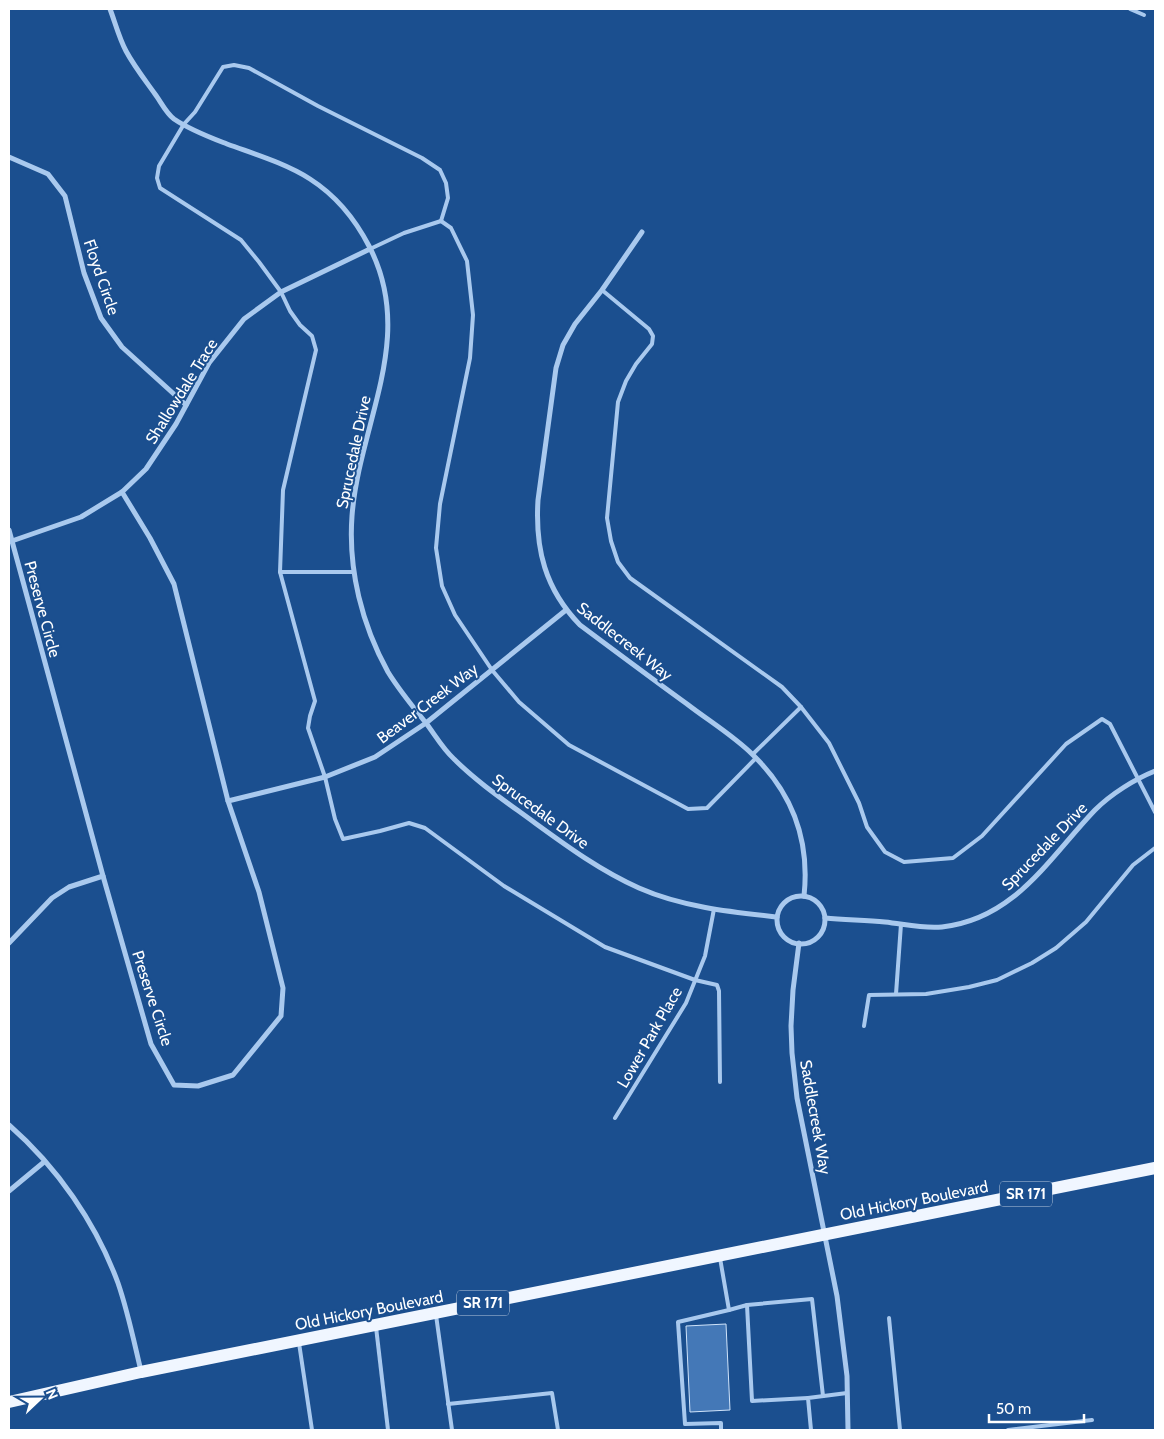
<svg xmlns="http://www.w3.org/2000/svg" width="1164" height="1439" font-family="Cabin,sans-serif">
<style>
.building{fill:#4478b7;stroke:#cfe3fa}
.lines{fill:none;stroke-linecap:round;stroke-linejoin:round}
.service{stroke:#a9c9ee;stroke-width:4}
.minor{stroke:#a9c9ee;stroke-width:5}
.primary{stroke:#f0f6ff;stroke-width:12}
.labels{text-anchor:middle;stroke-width:4;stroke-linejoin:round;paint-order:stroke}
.shield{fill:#1b4f8f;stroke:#bbcadd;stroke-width:1}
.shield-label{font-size:15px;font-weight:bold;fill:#fff}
.street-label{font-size:16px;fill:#fff;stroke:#1b4f8f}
</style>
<rect width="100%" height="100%" fill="#1b4f8f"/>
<path class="building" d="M 726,1324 L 730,1410 L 690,1412 L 686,1326 Z"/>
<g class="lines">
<g class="service">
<path d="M 1130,9 L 1144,15"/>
<path d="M 441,221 L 448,198 L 446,183 L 440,170 L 422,158 L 318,106 L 249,68 L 234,65 L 223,67 L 195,112 L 184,124 L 159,166 L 157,178 L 160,188 L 241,240 L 259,262 L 281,292 L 290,311 L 300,325 L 312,336 L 316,350 L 283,490 L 280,572 L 315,701 L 310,716 L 308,728 L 325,777 L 335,819 L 343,839 L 380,831 L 409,823 L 425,828 L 504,886 L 605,947 L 695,980 L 717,985 L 719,991 L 720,1082"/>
<path d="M 370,249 L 404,233 L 441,221 L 451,228 L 467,261 L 473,315 L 470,358 L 440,504 L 436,548 L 442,586 L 455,615 L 492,670 L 519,702 L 569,745 L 688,809 L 707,808 L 756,758"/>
<path d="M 602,290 L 649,329 L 653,336 L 652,344 L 636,364 L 626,381 L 618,402 L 607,518 L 611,541 L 618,562 L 630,578 L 782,687 L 801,707"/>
<path d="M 280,572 L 354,572"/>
<path d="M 753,754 L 801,707 L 829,743 L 859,803 L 867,827 L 885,852 L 904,862 L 953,858 L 982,836 L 1066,744 L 1102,719 L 1110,724 L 1155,812"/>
<path d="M 896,994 L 901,924"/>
<path d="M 864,1026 L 869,995 L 926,994 L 969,987 L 997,980 L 1032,963 L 1056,948 L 1086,922 L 1133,865 L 1155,848"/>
<path d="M 615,1118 L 686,1003 L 705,956 L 714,909"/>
<path d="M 720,1258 L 729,1310 L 678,1322 L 685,1424 L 721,1423 L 721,1430"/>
<path d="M 747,1305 L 812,1299 L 823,1396"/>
<path d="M 729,1310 L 747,1305 L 752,1401 L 808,1398"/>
<path d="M 436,1315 L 452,1430"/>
<path d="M 889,1318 L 900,1430"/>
<path d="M 376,1327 L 388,1430"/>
<path d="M 299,1343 L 312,1430"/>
<path d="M 448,1404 L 552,1393 L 558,1430"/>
<path d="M 811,1430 L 808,1398 L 847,1393"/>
<path d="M 1008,1430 L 1092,1420"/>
</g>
<g class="minor">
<path d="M 110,9 C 115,22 119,38 126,51 C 134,66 145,80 155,94 C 161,102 166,113 174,119 C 190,130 209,137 227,144 C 254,154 285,163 310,179 C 335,195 355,219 369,246 C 417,338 359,423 352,516 C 348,570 362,625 388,672 C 399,690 413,707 426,723 C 435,735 443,749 454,759 C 478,783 508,803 535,823 C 568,847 601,871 639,888 C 682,907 731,912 777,917"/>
<path d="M 9,157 L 48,174 L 65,196 L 84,273 L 101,318 L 122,347 L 186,405"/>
<path d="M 642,232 L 602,290 L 575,324 L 563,345 L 556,368 L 538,500 C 535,549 545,589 580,625 C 615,651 651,678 687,704 C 709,721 734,736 753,755 C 793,794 810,841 804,896"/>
<path d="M 9,530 L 103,876 L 151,1044 L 174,1085 L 198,1086 L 233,1075 L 281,1016 L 283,988 L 259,892 L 228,801 L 174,584 L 150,538 L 122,492"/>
<path d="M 9,542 L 81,517 L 122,492 L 146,469 L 176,424 L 209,363 L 244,319 L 281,292 L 370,249"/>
<path d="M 228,801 L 325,777 L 375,757 L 426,723 L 566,610"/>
<circle cx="801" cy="920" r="24"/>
<path d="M 825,918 C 845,920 865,920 885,922 C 904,924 923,929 942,927 C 1015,919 1049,858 1095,810 C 1111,794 1135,779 1155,771"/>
<path d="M 9,943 L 52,898 L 69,887 L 103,876"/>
<path d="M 799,943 L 793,990 L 791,1026 L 792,1053 L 797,1098 L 837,1296 L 847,1376 L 848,1430"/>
<path d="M 9,1125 C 57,1167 96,1223 118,1283 C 128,1312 134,1342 141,1371"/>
<path d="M 9,1191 L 44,1162"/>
</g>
<path class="primary" d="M 9,1402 L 141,1372 L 1155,1168"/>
</g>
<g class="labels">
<g class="shield">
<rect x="1000" y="1181.5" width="52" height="25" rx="4"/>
<rect x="457" y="1290.5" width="52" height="25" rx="4"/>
</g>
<g class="shield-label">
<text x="1026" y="1199">SR 171</text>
<text x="483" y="1308">SR 171</text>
</g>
<g class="street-label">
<text transform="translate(102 277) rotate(71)" y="6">Floyd Circle</text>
<text transform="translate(181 391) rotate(-58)" y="6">Shallowdale Trace</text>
<text transform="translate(353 452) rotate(-78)" y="6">Sprucedale Drive</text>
<text transform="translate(43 609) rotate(75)" y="6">Preserve Circle</text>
<text transform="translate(625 641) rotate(38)" y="6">Saddlecreek Way</text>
<text transform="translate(427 703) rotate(-37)" y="6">Beaver Creek Way</text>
<text transform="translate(541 811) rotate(36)" y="6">Sprucedale Drive</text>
<text transform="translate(1044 846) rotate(-46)" y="6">Sprucedale Drive</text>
<text transform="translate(153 998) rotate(72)" y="6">Preserve Circle</text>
<text transform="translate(649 1037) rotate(-60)" y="6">Lower Park Place</text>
<text transform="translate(816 1117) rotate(80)" y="6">Saddlecreek Way</text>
<text transform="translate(914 1200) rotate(-11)" y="6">Old Hickory Boulevard</text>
<text transform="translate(369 1310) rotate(-11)" y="6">Old Hickory Boulevard</text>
</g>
</g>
<rect width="1164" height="1439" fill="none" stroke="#ffffff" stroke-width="20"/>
<g transform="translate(40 1399) rotate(68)" stroke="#1b4f8f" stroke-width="4" paint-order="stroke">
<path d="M0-4L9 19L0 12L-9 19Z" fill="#ffffff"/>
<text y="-8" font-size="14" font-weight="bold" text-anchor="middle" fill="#ffffff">N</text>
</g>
<path d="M989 1414v8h95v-8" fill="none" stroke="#ffffff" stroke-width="2.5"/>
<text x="996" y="1414" font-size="15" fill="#ffffff" stroke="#1b4f8f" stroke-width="4" paint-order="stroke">50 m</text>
</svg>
